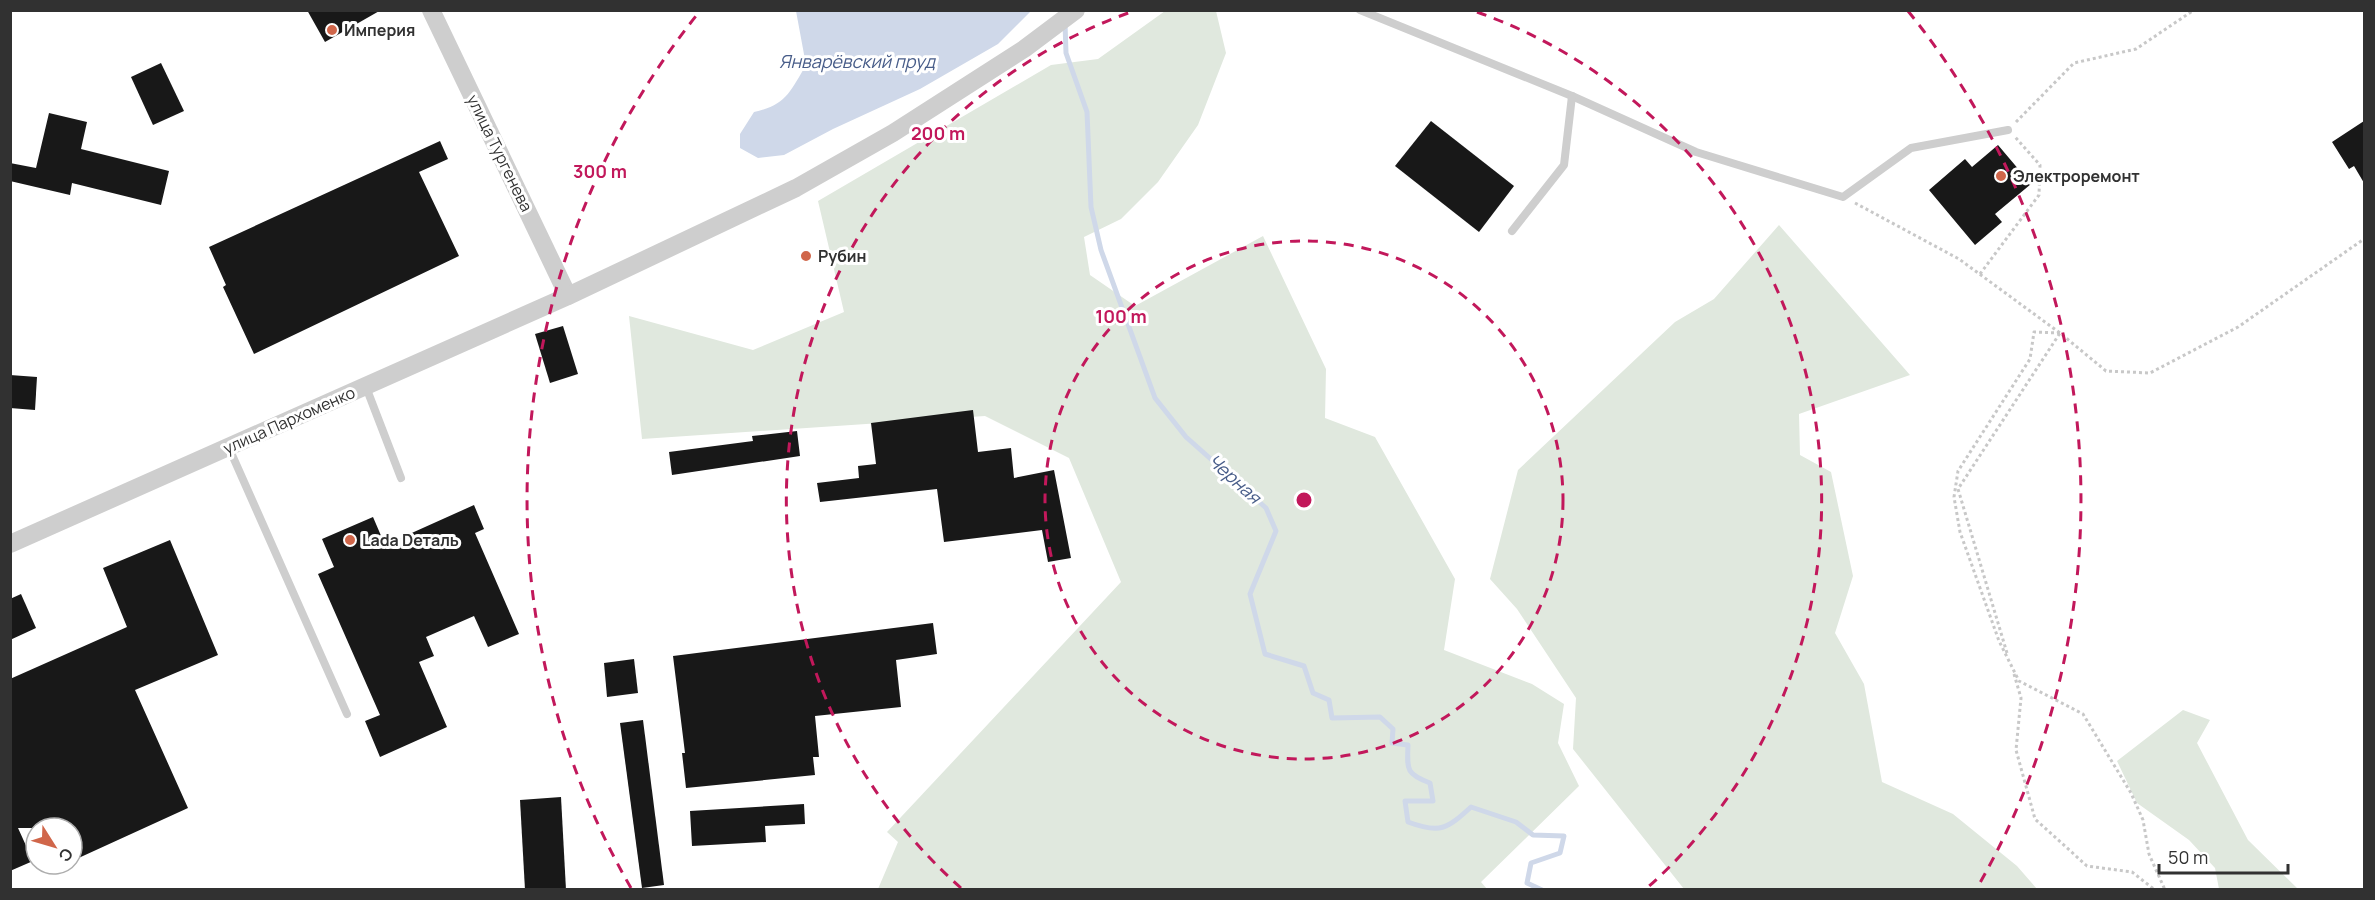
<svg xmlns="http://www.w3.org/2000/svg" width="2375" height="900" font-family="Manrope,sans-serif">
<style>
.green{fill:#e0e8de}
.water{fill:#cfd8e9}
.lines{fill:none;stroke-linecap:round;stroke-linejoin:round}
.stream{stroke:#cfd8e9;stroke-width:5}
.building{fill:#181818}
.path{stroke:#c8c8c8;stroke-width:3;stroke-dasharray:3 3;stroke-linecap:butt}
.service{stroke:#cecece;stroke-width:8}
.tertiary{stroke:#cecece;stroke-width:18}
.ring{fill:none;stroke:#c2185b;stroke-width:3;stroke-dasharray:10 8}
.poi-dot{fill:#d0664a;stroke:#fff;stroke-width:2}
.labels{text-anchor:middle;stroke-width:6;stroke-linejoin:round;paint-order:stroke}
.poi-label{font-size:16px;font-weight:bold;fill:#313131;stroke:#fff;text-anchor:start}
.street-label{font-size:16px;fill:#313131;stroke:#fff}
.water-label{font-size:18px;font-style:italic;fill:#485d89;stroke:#fff}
.centre{fill:#c2185b;stroke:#fff;stroke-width:3}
.ring-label{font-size:18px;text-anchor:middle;font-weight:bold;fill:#c2185b;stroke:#fff;stroke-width:6;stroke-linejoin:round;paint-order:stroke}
</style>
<rect width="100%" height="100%" fill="#fff"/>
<g class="green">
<path d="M 1165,11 L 1216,11 L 1226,53 L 1198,125 L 1158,182 L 1121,219 L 1084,237 L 1090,275 L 1135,306 L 1263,236 L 1326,369 L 1325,418 L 1375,437 L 1455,579 L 1444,650 L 1532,684 L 1564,704 L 1558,743 L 1579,786 L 1481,882 L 1487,889 L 878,889 L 898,842 L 887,832 L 1121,582 L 1069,458 L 985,416 L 642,439 L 629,316 L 753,350 L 844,312 L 818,201 L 1051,65 L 1098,59 Z"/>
<path d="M 1779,225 L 1910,375 L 1799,414 L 1800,455 L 1831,472 L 1853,576 L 1835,633 L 1864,684 L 1882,782 L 1953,814 L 2017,866 L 2037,889 L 1684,889 L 1573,749 L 1576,698 L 1517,609 L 1490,579 L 1518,470 L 1675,322 L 1714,299 Z"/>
<path d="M 2183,710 L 2210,720 L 2197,743 L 2248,840 L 2298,889 L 2219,889 L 2215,868 L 2189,840 L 2137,803 L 2117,761 Z"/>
</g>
<path class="water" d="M 796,11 L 796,10 L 1031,11 L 998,44 L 920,89 L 833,129 L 784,155 L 758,158 L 740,148 L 740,134 L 754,112 C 786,105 790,92 806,65 Z"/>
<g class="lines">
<path class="stream" d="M 1065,23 L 1066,53 L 1087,112 L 1091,207 L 1101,250 L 1155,398 L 1186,437 L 1266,508 L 1276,531 L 1250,594 L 1265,654 L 1304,666 L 1313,693 L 1329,700 L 1332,718 L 1380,717 L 1393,729 L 1392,743 L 1408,745 C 1407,770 1406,774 1430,783 L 1433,801 L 1405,801 L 1408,822 C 1440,834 1447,829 1471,807 L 1516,822 L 1533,835 L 1564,836 L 1560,853 L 1531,863 L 1527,883 L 1542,890"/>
</g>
<g class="building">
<path d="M 307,10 L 381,10 L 325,42 Z"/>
<path d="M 161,63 L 184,111 L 153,125 L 131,77 Z"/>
<path d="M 49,113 L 87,122 L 81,149 L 169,171 L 161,205 L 72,183 L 70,195 L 10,181 L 10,163 L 36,168 Z"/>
<path d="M 1431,121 L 1514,186 L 1479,232 L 1395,166 Z"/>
<path d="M 2364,121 L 2364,183 L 2354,166 L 2349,169 L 2332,142 Z"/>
<path d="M 440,141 L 448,159 L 419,172 L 459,256 L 254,354 L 223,287 L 226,285 L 209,247 Z"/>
<path d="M 1998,145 L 2031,184 L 1995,214 L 2002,222 L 1975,245 L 1929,190 L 1965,159 L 1972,167 Z"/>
<path d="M 563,326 L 578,374 L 550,383 L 535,334 Z"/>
<path d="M 10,375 L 37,377 L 35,410 L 10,408 Z"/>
<path d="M 973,410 L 978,452 L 1011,448 L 1014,478 L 1054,470 L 1071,558 L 1048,562 L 1042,530 L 944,542 L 937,489 L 820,502 L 817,483 L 859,478 L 858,466 L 876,464 L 871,423 Z"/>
<path d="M 797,431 L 800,456 L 672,475 L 669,452 L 753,441 L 752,436 Z"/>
<path d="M 474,505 L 484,529 L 475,533 L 519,634 L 488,647 L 474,616 L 426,637 L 434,656 L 419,662 L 447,727 L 380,757 L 365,721 L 380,715 L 318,574 L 334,567 L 322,539 L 373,517 L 385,545 Z"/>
<path d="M 170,540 L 218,655 L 135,690 L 188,808 L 72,861 L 72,828 L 18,828 L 33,861 L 10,871 L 10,679 L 127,627 L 103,568 Z"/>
<path d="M 21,594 L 36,628 L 10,640 L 10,599 Z"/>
<path d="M 933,623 L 937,654 L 896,660 L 901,707 L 815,716 L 819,757 L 813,757 L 815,775 L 686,788 L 682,753 L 685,753 L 673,656 Z"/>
<path d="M 634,659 L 638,693 L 607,697 L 604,663 Z"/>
<path d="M 643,720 L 664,885 L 642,888 L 620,723 Z"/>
<path d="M 561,797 L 566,890 L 525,890 L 520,800 Z"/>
<path d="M 804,804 L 805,824 L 765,826 L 766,842 L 692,846 L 690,811 Z"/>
</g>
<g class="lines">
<g class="path">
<path d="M 2016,122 L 2074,63 L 2136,49 L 2194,10"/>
<path d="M 1855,203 L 1959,259 L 2060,333 L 2106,371 L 2150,373 L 2238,327 L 2364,239"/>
<path d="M 1980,274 L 2039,195 L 2040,165 L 2015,137"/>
<path d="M 2060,333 L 2034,332 L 2030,359 L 1958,471 L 1954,497 L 1960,532 L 1999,641 L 2019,681 L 2083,714 L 2131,793 L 2143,820 L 2149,854 L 2165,890"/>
<path d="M 2007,653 L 1958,489 L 2060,333"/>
<path d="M 2014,674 L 2021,698 L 2016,750 L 2035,819 L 2087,866 L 2132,872 L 2155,890"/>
</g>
<g class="service">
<path d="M 1360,10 L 1572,96 L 1696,152 L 1843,197 L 1911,148 L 2008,130"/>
<path d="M 1512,231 L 1564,165 L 1572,96"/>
<path d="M 366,387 L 401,478"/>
<path d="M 229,448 L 347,714"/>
</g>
<g class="tertiary">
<path d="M 431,10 L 568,296"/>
<path d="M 10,544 L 568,296 L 796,188 L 893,133 L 1024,49 L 1076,10"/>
</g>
</g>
<g class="ring">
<circle cx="1304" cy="500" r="259"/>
<path d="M961 888A518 518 0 0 1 1131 12M1477 12A518 518 0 0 1 1647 888"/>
<path d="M631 888A777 777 0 0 1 700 11M1908 11A777 777 0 0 1 1977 888"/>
</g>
<g class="poi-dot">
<circle cx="332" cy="30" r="6"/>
<circle cx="2001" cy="176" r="6"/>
<circle cx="806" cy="256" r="6"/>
<circle cx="350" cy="540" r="6"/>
</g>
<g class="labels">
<g class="poi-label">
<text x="344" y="36">Империя</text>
<text x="2013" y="182">Электроремонт</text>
<text x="818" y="262">Рубин</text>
<text x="362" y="546">Lada Dеталь</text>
</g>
<g class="street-label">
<text transform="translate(500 153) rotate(64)" y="6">улица Тургенева</text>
<text transform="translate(289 420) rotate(-24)" y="6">улица Пархоменко</text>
</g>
<g class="water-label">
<text x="857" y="68">Январёвский пруд</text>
<text transform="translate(1234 479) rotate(42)" y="6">Черная</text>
</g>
</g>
<circle cx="1304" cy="500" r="9" class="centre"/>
<g class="ring-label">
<text x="938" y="140">200 m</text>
<text x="600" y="178">300 m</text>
<text x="1121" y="323">100 m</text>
</g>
<rect width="2375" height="900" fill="none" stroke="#313131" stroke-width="24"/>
<g transform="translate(54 846) rotate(127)"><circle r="28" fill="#ffffff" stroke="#adadad" stroke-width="1.5"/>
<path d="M0-4.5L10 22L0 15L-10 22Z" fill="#d0664a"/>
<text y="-9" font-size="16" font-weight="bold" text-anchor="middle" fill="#313131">С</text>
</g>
<path d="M2159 864v9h129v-9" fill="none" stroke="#313131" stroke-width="3"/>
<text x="2168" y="864" font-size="18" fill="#313131" stroke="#ffffff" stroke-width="4.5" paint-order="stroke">50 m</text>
</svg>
